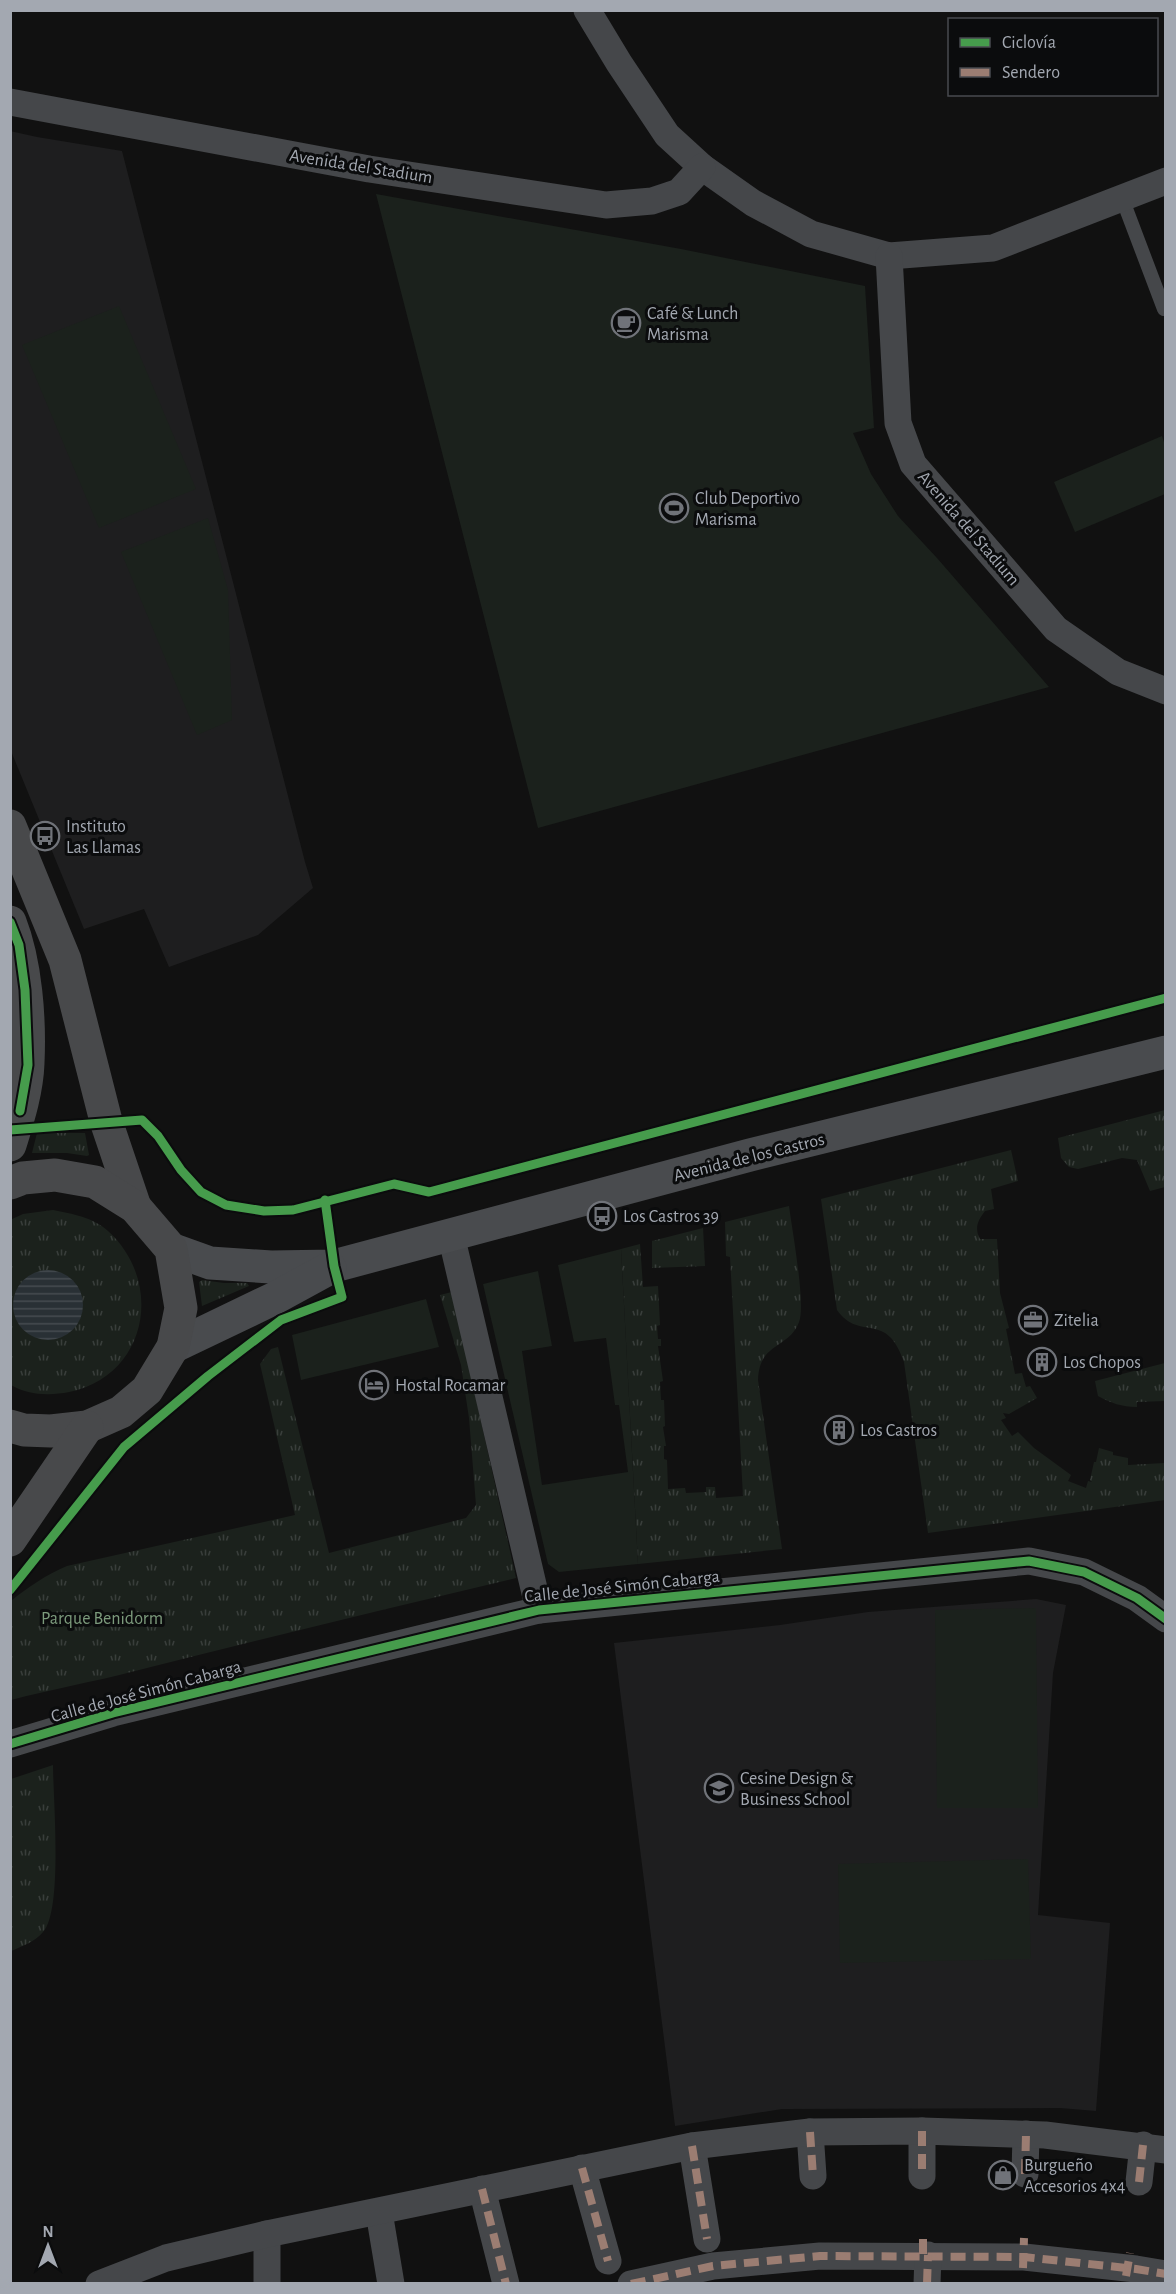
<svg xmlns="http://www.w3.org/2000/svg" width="1176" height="2294" font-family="'Alegreya Sans',sans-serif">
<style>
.built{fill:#1e1e1f}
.grass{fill:url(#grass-tufts)}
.garden{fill:#1b211c}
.water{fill:url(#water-rules)}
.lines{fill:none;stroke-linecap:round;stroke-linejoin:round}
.lane{stroke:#45474a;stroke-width:14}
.street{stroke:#45474a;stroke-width:27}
.secondary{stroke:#494b4e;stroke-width:33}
.primary{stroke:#48494b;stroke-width:33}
.quiet{stroke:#9b7d72;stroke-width:8;stroke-dasharray:15 8;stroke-linecap:butt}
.cycleway-casing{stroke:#0b0c0d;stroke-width:13}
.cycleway{stroke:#469c4c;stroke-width:9}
.labels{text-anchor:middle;stroke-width:6;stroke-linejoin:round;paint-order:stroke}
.street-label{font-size:18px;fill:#a3a8b1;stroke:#0b0c0d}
.poi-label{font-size:18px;fill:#a3a8b1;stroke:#0b0c0d;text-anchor:start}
.park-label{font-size:18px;fill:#7c9a7c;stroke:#0b0c0d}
</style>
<defs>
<pattern id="grass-tufts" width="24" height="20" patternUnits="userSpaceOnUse" patternTransform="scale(1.5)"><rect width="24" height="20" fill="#1b211c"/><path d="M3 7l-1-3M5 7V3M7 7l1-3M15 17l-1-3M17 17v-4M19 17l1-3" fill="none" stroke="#393e3b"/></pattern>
<pattern id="water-rules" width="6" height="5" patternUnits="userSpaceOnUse" patternTransform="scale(1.5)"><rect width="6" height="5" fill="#293035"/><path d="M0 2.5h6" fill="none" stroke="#454b50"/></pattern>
</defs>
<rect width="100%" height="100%" fill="#111"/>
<g class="built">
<path d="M 10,131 L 37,137 L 122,151 L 305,862 L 313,888 L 258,935 L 169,967 L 144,909 L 84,929 L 11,751 Z"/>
<path d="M 1036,1599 L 1066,1605 L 1053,1673 L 1038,1915 L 1110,1923 L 1096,2111 L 1060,2108 L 782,2109 L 675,2126 L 614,1643 L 780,1625 L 868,1612 Z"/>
</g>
<g class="grass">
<path d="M 1165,1110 L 1165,1187 L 1150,1191 L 1137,1160 L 1122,1158 L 1078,1169 L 1069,1167 L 1061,1158 L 1058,1138 Z"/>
<path d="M 37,1133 L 85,1133 L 89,1155 L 87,1156 L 67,1153 L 32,1153 Z"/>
<path d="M 1011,1150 L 1018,1181 L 991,1189 L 994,1209 L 985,1211 C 978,1220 974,1228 980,1239 L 997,1239 L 1000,1293 L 1009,1328 L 1006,1329 L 1015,1374 L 1022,1373 L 1026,1387 L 1030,1386 L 1037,1398 L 1009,1414 L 1003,1413 L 1006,1418 L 1001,1420 L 1012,1436 L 1018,1432 L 1034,1448 L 1071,1475 L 1068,1481 L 1086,1488 L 1088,1481 L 1092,1482 L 1090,1480 L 1094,1462 L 1096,1462 L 1099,1448 L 1113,1452 L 1113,1455 L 1128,1458 L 1128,1465 L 1165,1463 L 1165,1500 L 928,1533 L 904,1362 C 886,1309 861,1343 837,1310 L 821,1199 Z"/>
<path d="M 789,1206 C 792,1229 806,1305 799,1322 C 789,1349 759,1342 758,1380 L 782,1549 L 638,1564 L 621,1249 L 640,1244 L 643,1287 L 658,1286 L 660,1325 L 657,1326 L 658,1339 L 661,1339 L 661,1346 L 658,1346 L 663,1381 L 660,1382 L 661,1400 L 664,1400 L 665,1426 L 663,1427 L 666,1446 L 664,1446 L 664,1459 L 667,1460 L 668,1489 L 685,1488 L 686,1493 L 706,1492 L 706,1487 L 715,1487 L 716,1498 L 743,1496 L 730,1257 L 726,1256 L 725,1222 Z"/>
<path d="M 53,1210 C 72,1214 93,1217 108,1231 C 165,1283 147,1376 69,1392 C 49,1396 28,1395 11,1385 L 10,1220 L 23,1214 Z"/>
<path d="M 703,1228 L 705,1266 L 652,1268 L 652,1241 Z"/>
<path d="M 202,1280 L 224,1283 L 247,1283 L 249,1286 L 202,1306 L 199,1282 Z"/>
<path d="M 452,1292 L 516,1578 C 389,1608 262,1639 135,1671 C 93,1682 52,1689 11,1700 L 11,1601 C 28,1587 46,1575 67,1566 L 295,1515 L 260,1364 L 271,1349 L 278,1347 L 329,1553 L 466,1518 L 476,1505 L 469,1418 L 461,1365 L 440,1295 Z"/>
<path d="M 1165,1363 L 1165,1401 L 1137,1402 L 1137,1407 C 1122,1407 1111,1403 1098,1396 L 1095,1381 Z"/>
<path d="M 53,1765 C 53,1798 63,1910 43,1932 C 36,1941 21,1947 11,1951 L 11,1779 Z"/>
</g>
<g class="garden">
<path d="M 376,194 L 681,249 L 865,286 L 874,428 L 853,433 L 871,474 L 898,516 L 937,558 L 1049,687 L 538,828 Z"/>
<path d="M 119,306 L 196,489 L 99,528 L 22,345 Z"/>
<path d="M 1162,436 L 1165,445 L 1165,494 L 1075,532 L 1054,482 Z"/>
<path d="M 208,518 L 228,590 L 232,720 L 197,735 L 121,552 Z"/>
<path d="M 621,1249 L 638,1564 L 559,1572 L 548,1564 L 483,1284 L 538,1271 L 552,1346 L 522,1351 L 542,1485 L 628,1472 L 619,1405 L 615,1405 L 606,1338 L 574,1342 L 558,1265 Z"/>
<path d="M 426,1299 L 439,1347 L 301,1380 L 292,1335 Z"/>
<path d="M 1036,1608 L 1038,1808 L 937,1808 L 935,1610 Z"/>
<path d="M 1028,1859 L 1031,1959 L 840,1963 L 838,1864 Z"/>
</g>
<circle class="water" cx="48" cy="1305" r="35"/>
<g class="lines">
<path class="lane" d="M 1122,198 L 1164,309"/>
<g class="street">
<path d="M 587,10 L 619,63 L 667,135 L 702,167 L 753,203 L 811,234 L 889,256 L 993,248 L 1166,181"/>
<path d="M 10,102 L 369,169 L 606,205 L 652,201 L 679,192 L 702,167"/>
<path d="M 889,256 L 898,423 L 913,464 L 1056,629 L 1118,672 L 1166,691"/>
<path d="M 451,1235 L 539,1610"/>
<path d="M 10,1744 L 113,1713 L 539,1610 L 1029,1561 L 1084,1572 L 1137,1598 L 1166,1619"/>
<path d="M 922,2131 L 922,2176"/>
<path d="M 810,2132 L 813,2176"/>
<path d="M 692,2146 L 707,2239"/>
<path d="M 582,2168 L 608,2261"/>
<path d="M 1025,2174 L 1026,2134"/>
<path d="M 1139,2182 L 1143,2145"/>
<path d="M 482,2189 L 506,2284"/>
<path d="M 379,2212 L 391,2284"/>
<path d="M 267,2234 L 267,2284"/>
<path d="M 99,2284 L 166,2258 L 267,2234 L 692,2146 L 810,2132 L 922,2131 L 1045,2135 L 1166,2150"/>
<path d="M 631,2284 L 713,2266 L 820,2256 L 1024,2257 L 1136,2269 L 1166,2274"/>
<path d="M 927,2284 L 928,2255"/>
</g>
<g class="secondary">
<path d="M 171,1249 L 210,1263 L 271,1267 L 334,1266 L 750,1155 L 1166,1052"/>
<path d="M 173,1347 L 275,1298 L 330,1268"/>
</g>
<g class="primary">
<path d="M 10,826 L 65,960 L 106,1121 L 135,1207"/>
<path d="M 10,922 C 26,963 30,1019 28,1063 C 27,1091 18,1119 10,1145"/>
<path d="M 10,1183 L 23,1178 L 55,1175 L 95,1182 L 135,1207 L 171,1249 L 181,1308 L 173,1347 L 147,1390 L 121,1412 L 87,1427 L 51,1431 L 24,1430 L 10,1426"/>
<path d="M 10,1540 L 87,1427"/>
</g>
<g class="quiet">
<path d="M 922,2131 L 922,2176"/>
<path d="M 810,2132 L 813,2176"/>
<path d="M 692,2146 L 707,2239"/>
<path d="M 582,2168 L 608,2261"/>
<path d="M 1025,2174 L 1026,2134"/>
<path d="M 1139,2182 L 1143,2145"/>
<path d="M 482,2189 L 506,2284"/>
<path d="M 923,2239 L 923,2255"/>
<path d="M 1023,2268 L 1024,2238"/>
<path d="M 1126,2276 L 1130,2253"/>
<path d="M 631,2284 L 713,2266 L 820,2256 L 1024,2257 L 1136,2269 L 1166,2274"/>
<path d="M 927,2284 L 928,2255"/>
</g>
<g class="cycleway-casing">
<g id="cycleway">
<path d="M 10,922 L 19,945 L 25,990 L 28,1065 L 20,1111"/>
<path d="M 10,1130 L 142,1120 L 158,1136 L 181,1170 L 201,1192 L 226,1205 L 264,1211 L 293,1210 L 394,1184 L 429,1192 L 1166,998"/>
<path d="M 10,1590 L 124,1447 L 208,1376 L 281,1320 L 342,1297 L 334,1266 L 325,1200"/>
<path d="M 10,1744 L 113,1713 L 539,1610 L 1029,1561 L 1084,1572 L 1137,1598 L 1166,1619"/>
</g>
</g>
<use href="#cycleway" class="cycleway"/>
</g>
<defs>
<g id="cafe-ring" transform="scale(1.5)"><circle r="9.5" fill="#0b0c0d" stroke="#707379" stroke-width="1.5"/><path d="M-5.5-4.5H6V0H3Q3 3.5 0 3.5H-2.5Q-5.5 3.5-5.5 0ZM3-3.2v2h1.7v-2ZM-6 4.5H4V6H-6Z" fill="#707379"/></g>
<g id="stadium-ring" transform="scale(1.5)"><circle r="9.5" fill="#0b0c0d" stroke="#707379" stroke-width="1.5"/><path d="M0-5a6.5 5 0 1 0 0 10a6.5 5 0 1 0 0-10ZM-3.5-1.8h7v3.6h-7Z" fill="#707379"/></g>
<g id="bus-ring" transform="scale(1.5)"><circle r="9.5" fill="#0b0c0d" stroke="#707379" stroke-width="1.5"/><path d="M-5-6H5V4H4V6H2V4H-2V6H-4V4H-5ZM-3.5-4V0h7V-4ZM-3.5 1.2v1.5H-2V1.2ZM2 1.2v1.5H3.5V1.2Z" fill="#707379"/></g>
<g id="office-ring" transform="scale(1.5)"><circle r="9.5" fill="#0b0c0d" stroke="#707379" stroke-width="1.5"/><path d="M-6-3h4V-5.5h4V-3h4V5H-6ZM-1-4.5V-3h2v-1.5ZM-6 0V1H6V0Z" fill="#707379"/></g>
<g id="building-ring" transform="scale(1.5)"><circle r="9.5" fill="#0b0c0d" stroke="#707379" stroke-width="1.5"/><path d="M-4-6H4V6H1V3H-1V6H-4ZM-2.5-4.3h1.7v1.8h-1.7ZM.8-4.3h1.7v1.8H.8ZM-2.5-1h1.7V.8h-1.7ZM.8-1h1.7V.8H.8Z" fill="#707379"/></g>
<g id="hotel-ring" transform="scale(1.5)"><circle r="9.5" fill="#0b0c0d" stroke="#707379" stroke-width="1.5"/><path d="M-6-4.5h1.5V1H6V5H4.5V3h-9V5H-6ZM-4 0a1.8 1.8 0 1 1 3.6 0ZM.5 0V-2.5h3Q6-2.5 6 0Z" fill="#707379"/></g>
<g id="university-ring" transform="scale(1.5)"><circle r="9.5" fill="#0b0c0d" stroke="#707379" stroke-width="1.5"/><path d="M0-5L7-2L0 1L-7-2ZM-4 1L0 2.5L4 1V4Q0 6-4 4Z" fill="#707379"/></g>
<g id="shop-ring" transform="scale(1.5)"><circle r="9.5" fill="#0b0c0d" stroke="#707379" stroke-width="1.5"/><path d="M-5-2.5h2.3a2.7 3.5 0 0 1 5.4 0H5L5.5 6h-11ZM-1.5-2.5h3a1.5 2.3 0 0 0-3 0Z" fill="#707379"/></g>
</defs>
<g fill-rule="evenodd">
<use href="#cafe-ring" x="626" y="323"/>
<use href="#stadium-ring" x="674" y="508"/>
<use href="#bus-ring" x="45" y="836"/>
<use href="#bus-ring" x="602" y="1216"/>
<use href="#office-ring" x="1033" y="1320"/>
<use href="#building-ring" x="1042" y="1362"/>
<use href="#hotel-ring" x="374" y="1385"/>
<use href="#building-ring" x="839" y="1430"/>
<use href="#university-ring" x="719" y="1788"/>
<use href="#shop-ring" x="1003" y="2175"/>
</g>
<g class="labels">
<g class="street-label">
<text transform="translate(361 166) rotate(9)" y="6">Avenida del Stadium</text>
<text transform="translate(969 528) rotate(49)" y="6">Avenida del Stadium</text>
<text transform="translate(749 1157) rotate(-14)" y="6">Avenida de los Castros</text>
<text transform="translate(622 1586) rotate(-6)" y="6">Calle de José Simón Cabarga</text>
<text transform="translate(146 1691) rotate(-15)" y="6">Calle de José Simón Cabarga</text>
</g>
<g class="poi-label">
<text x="647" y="319">Café &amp; Lunch<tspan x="647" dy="21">Marisma</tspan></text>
<text x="695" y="504">Club Deportivo<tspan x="695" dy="21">Marisma</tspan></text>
<text x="66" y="832">Instituto<tspan x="66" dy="21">Las Llamas</tspan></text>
<text x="623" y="1222">Los Castros 39</text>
<text x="1054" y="1326">Zitelia</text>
<text x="1063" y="1368">Los Chopos</text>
<text x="395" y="1391">Hostal Rocamar</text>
<text x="860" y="1436">Los Castros</text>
<text x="740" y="1784">Cesine Design &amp;<tspan x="740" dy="21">Business School</tspan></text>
<text x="1024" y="2171">Burgueño<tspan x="1024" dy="21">Accesorios 4x4</tspan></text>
</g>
<g class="park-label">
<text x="102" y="1624">Parque Benidorm</text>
</g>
</g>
<rect width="1176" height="2294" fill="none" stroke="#a3a8b1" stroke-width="24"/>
<rect x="948" y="18" width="210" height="78" fill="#0b0c0d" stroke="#484a4f" stroke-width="1.5"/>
<rect x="960" y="38" width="30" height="9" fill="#469c4c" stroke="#484a4f" stroke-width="1.5"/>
<text x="1002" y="48" font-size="18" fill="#a3a8b1">Ciclovía</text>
<rect x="960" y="68" width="30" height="9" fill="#9b7d72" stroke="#484a4f" stroke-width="1.5"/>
<text x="1002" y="78" font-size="18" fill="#a3a8b1">Sendero</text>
<g transform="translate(48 2246)" stroke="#0b0c0d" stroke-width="4.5" paint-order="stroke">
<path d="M0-4.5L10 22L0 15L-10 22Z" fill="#a3a8b1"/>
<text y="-9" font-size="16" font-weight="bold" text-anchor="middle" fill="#a3a8b1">N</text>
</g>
</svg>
